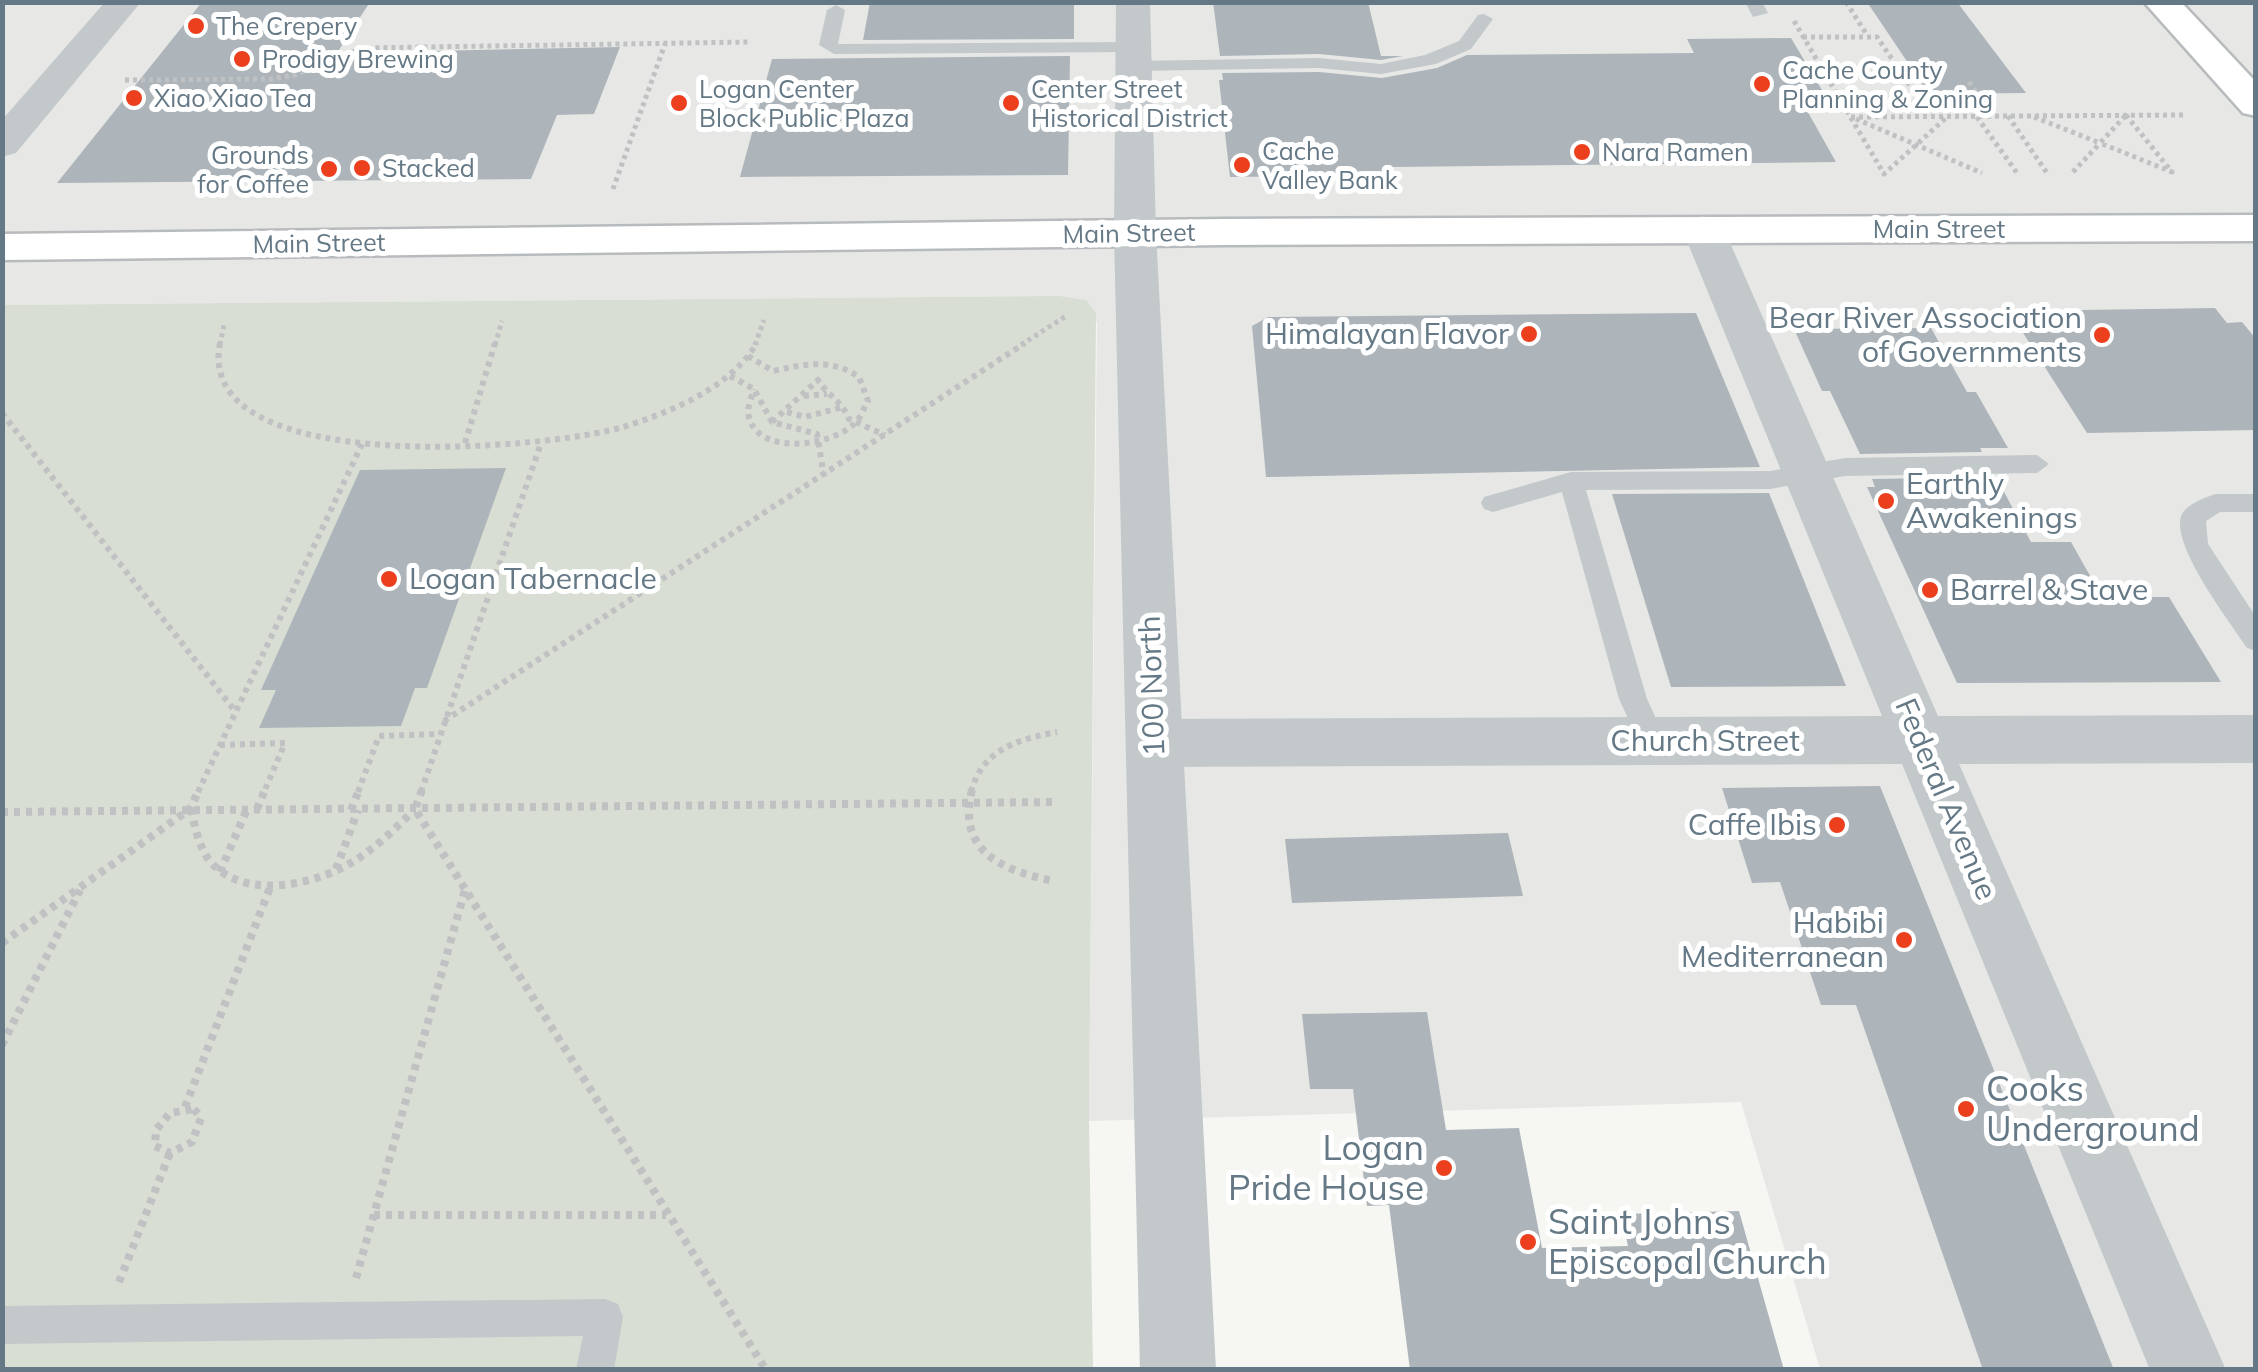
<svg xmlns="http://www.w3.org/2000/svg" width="2258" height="1372" font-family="Mulish,sans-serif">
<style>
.built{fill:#e7e8e6}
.green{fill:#d8ded3}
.building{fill:#adb5ba}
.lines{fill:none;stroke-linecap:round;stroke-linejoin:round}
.trunk-casing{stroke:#b8bbbe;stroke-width:5}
.path-far2{stroke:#bfc1c3;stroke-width:5;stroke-dasharray:4 4;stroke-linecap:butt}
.path-far1{stroke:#bfc1c3;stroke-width:6;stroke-dasharray:5 5;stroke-linecap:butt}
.path{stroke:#bfc1c3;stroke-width:8;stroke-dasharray:6 6;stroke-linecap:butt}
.service{fill:#c3c8ca;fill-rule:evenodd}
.minor{fill:#c3c8ca;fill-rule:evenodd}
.tertiary{fill:#c3c8ca;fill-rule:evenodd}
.trunk{fill:#fff;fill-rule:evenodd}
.poi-dot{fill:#eb3f1e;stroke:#fff;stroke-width:4}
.labels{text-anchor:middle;stroke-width:10;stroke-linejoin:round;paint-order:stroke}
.far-poi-label{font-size:25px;fill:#647885;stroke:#fff;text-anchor:start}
.far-street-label{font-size:25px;fill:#647885;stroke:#fff}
.poi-label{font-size:30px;fill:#647885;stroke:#fff;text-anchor:end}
.street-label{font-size:30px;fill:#647885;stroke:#fff}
.near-poi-label{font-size:35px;fill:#647885;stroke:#fff;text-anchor:start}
</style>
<rect width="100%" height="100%" fill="#f6f6f2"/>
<path class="built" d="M 2,3 L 2255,3 L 2255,1369 L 1820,1369 L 1741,1102 L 1089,1121 L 1097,322 L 1059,296 L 3,305 Z"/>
<path class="green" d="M 1059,296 L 1086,300 L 1096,313 L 1089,1121 L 1093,1369 L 3,1369 L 3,305 Z"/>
<g class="building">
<path d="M 202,2 L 370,2 L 337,53 L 620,47 L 594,114 L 557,115 L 531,179 L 57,183 Z"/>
<path d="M 870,2 L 1074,2 L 1074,39 L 863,40 Z"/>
<path d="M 1213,2 L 1368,2 L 1381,56 L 1403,56 L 1381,60 L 1319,54 L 1220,56 Z"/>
<path d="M 1867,2 L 1957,2 L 2026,93 L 1929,94 Z"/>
<path d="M 1791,38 L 1825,95 L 1805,107 L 1836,162 L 1392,167 L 1393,175 L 1230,177 L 1219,80 L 1223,80 L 1222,73 L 1319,72 L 1382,78 L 1437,68 L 1467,55 L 1694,53 L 1687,39 Z"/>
<path d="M 1070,56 L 1068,175 L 740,177 L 772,59 Z"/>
<path d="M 2215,308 L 2227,323 L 2242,322 L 2256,339 L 2256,430 L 2087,433 L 2009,311 Z"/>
<path d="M 1696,313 L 1760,467 L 1266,477 L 1252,326 L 1268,317 Z"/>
<path d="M 1931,328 L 1967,392 L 1976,392 L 2008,448 L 1980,448 L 1982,452 L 1860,454 L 1830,391 L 1822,391 L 1794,329 Z"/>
<path d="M 506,468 L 427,688 L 415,688 L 401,726 L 259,728 L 276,690 L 261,690 L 360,470 Z"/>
<path d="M 1996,477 L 2031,542 L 2071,542 L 2102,597 L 2169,597 L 2221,682 L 1957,683 L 1867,487 L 1875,487 L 1872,479 Z"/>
<path d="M 1769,493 L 1846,686 L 1671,687 L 1612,494 Z"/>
<path d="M 1880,786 L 2114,1370 L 1983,1370 L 1856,1005 L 1821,1005 L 1780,882 L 1752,883 L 1722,788 Z"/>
<path d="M 1508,833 L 1523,896 L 1292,903 L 1285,839 Z"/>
<path d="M 1427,1012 L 1446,1130 L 1519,1128 L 1542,1248 L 1628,1246 L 1621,1214 L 1739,1211 L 1784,1370 L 1410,1370 L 1389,1205 L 1367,1206 L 1353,1089 L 1310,1089 L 1302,1014 Z"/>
</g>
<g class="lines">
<g class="trunk-casing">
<g id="trunk">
<path d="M 2144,2 L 2181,2 L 2256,82 L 2256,116 L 2243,113 Z"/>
<path d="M 2256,215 L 2256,241 L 1225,245 L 2,260 L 2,234 L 1225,219 Z"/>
</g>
</g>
<g class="path-far2">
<path d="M 1846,2 L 1867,35"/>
<path d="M 1794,21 L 1884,174 L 1947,117"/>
<path d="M 1803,37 L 1877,37 L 1930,115"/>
<path d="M 125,80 L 271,79 L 295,75 L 362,48 L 749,42"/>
<path d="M 1969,82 L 1992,115"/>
<path d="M 2126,115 L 2172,172 L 2100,143 Z"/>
<path d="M 2008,116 L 2047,173"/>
<path d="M 1851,117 L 2187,115"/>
<path d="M 1977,117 L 2017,173"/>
<path d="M 2034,117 L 2100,143"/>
<path d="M 1856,119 L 1982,173"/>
<path d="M 2073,172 L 2100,143"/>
<path d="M 613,189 L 665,44"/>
<path d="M 220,345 L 224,325"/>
<path d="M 495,345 L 502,321"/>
<path d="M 755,345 L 764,320"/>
<path d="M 1021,345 L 1066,316"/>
</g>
<g class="path-far1">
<path d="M 220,343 C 193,481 550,449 623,427 C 671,412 730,388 757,343"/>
<path d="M 748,356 L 773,371 C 804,364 831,358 859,377 L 868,401 C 864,407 861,417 856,422 C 834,447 753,458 748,412 C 748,405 752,396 754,389"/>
<path d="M 730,376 L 754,389 L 772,422 L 817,434 L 824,476"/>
<path d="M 804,396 L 827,394"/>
<path d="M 787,412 L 805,417 L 843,407"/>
<path d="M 2,413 L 235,711"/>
<path d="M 772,422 L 818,380 C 828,396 842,401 849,419 L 885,435"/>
<path d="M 465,443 L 495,343"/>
<path d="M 444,721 L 1025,343"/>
<path d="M 220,745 L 285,743 L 264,792"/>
<path d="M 198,792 L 362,444"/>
<path d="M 358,792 L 379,736 L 439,734"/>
<path d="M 421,792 L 541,443"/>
<path d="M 971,792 C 982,750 1018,739 1057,732"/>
</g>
<g class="path">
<path d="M 422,790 L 415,809 L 766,1370"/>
<path d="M 972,790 C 956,852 1004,871 1054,881"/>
<path d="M 191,809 C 195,827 198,845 209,860 C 243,902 315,885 354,861 C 377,847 396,828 414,810"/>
<path d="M 257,809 L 265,790"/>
<path d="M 351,810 L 359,790"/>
<path d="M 2,812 L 1054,802"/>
<path d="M 336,869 L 358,810"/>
<path d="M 220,872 L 247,809"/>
<path d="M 2,943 L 190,809 L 199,790"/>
<path d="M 2,1045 L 80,890"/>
<path d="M 185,1107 L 271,885"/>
<path d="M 194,1109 L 201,1118 L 192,1142 L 170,1153 L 155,1146 L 156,1130 L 170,1113 Z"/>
<path d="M 374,1215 L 666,1215"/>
<path d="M 356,1278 L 465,890"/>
<path d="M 119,1282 L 170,1153"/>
</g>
<g class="service">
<path d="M 1745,2 L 1762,2 L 1768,13 L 1753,17 Z"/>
<path d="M 836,5 L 845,10 L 838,44 L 1133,42 L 1142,47 L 1133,52 L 834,54 L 819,45 L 827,10 Z"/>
<path d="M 1484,14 L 1493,19 L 1471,49 L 1436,64 L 1381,74 L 1319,68 L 1133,71 L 1124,66 L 1133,61 L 1319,58 L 1381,64 L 1425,55 L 1459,41 L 1478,15 Z"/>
<path d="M 2037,455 L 2049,464 L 2037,473 L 1845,476 L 1770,489 L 1586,490 L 1647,699 L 1667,742 L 1663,750 L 1653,754 L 1643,750 L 1619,699 L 1562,492 L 1493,512 L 1484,509 L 1481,503 L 1484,497 L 1571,472 L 1770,471 L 1845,458 Z"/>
<path d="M 2216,494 L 2256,494 L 2256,512 L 2220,512 L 2206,521 L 2208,544 L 2256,617 L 2256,651 L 2247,648 C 2230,622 2168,542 2182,514 C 2187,504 2206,497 2216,494 Z"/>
<path d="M 605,1299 L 618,1304 L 623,1317 L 614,1370 L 576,1370 L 583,1336 L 2,1344 L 2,1306 Z"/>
</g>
<path class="minor" d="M 1703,216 L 1718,220 L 1724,229 L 1938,716 L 2256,715 L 2256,763 L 1959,764 L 2226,1370 L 2150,1370 L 1902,764 L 1154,767 L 1134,760 L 1126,743 L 1134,726 L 1154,719 L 1882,716 L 1682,229 L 1688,220 Z"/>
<g class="tertiary">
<path d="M 105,2 L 141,2 L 16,153 L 2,157 L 2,120 Z"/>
<path d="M 1116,2 L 1150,2 L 1156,233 L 1216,1370 L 1140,1370 L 1114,233 Z"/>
</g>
<use href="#trunk" class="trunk"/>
</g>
<g class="poi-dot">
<circle cx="196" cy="26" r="10"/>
<circle cx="242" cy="59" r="10"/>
<circle cx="1762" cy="84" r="10"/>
<circle cx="134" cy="98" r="10"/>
<circle cx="679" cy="103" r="10"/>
<circle cx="1011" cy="103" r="10"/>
<circle cx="1582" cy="152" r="10"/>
<circle cx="1242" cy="165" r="10"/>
<circle cx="362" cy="168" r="10"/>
<circle cx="329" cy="169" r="10"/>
<circle cx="1529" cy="334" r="10"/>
<circle cx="2102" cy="335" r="10"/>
<circle cx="1886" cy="501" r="10"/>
<circle cx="389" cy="579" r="10"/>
<circle cx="1930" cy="590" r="10"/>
<circle cx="1837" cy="825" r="10"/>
<circle cx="1904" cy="940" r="10"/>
<circle cx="1966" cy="1109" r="10"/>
<circle cx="1444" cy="1168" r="10"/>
<circle cx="1528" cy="1242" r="10"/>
</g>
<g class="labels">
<g class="far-poi-label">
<text x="216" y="35">The Crepery</text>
<text x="262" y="68">Prodigy Brewing</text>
<text x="1782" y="79">Cache County<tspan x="1782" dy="29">Planning &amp; Zoning</tspan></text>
<text x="699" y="98">Logan Center<tspan x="699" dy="29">Block Public Plaza</tspan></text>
<text x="1031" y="98">Center Street<tspan x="1031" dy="29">Historical District</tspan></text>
<text x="154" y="107">Xiao Xiao Tea</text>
<text x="1262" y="160">Cache<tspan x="1262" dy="29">Valley Bank</tspan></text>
<text x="1602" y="161">Nara Ramen</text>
<text x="309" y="164" text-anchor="end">Grounds<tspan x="309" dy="29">for Coffee</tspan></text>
<text x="382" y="177">Stacked</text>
</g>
<g class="far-street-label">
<text x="1939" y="238">Main Street</text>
<text transform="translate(1129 233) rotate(-1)" y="9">Main Street</text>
<text transform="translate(319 243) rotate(-1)" y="9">Main Street</text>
</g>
<g class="poi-label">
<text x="2082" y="328">Bear River Association<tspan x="2082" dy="34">of Governments</tspan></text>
<text x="1509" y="344">Himalayan Flavor</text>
<text x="1906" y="494" text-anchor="start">Earthly<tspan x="1906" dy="34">Awakenings</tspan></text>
<text x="409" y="589" text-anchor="start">Logan Tabernacle</text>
<text x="1950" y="600" text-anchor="start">Barrel &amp; Stave</text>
<text x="1817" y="835">Caffe Ibis</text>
<text x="1884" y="933">Habibi<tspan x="1884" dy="34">Mediterranean</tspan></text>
</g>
<g class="street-label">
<text transform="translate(1152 686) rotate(-92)" y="10">100 North</text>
<text x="1705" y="751">Church Street</text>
<text transform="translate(1946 799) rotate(67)" y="10">Federal Avenue</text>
</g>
<g class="near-poi-label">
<text x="1986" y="1101">Cooks<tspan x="1986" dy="40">Underground</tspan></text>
<text x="1424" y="1160" text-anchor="end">Logan<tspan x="1424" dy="40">Pride House</tspan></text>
<text x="1548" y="1234">Saint Johns<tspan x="1548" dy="40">Episcopal Church</tspan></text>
</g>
</g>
<rect width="2258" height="1372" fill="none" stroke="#647885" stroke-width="10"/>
</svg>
